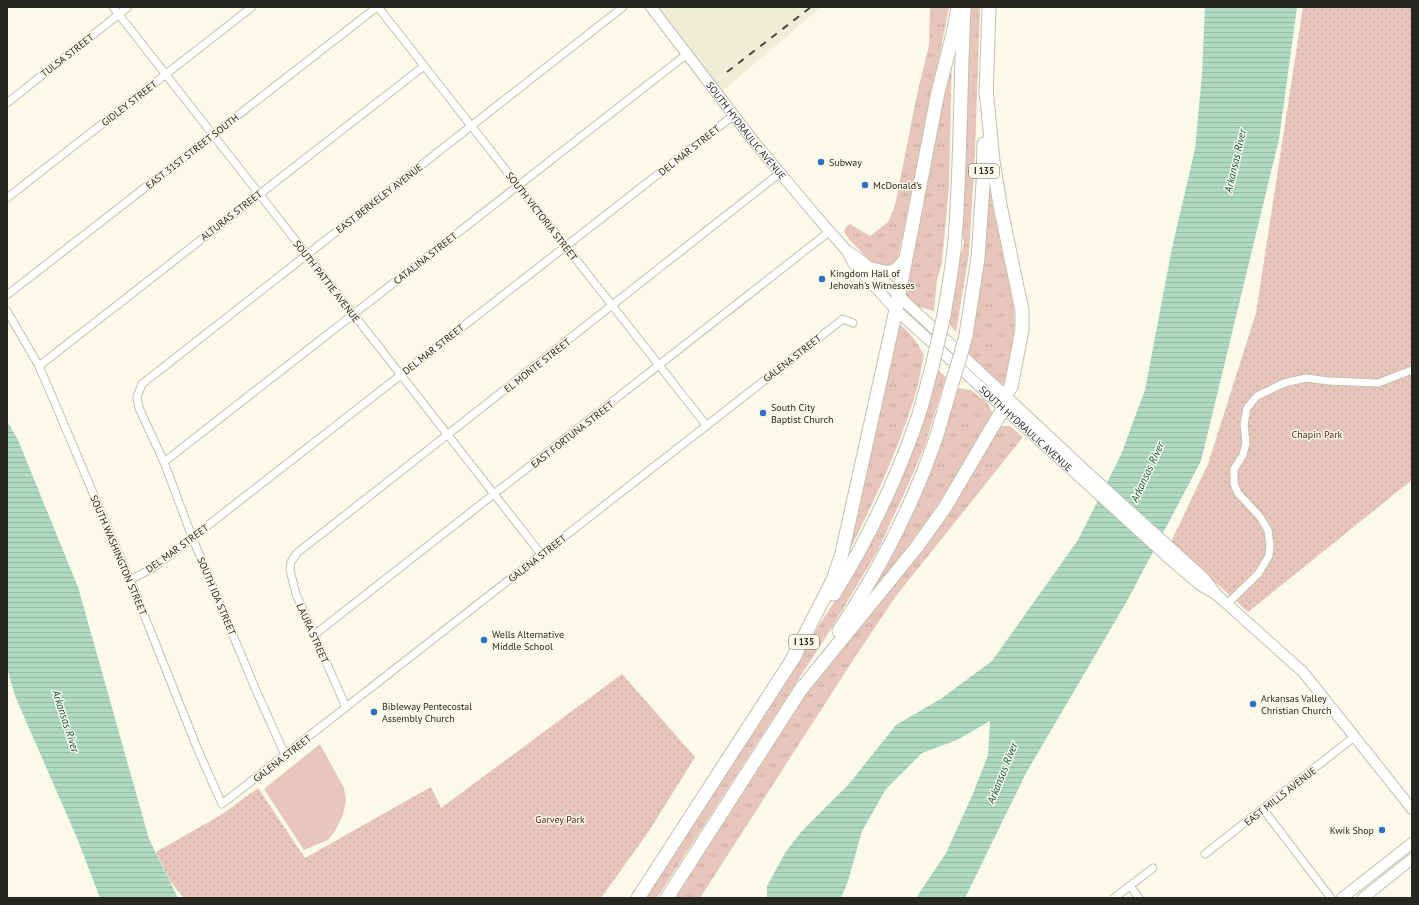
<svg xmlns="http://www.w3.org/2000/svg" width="1419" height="905" font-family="'PT Sans',sans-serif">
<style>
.built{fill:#f0edd6}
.grass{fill:url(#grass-tufts)}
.park{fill:url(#park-dots)}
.garden{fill:#e8c5ba}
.water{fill:url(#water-rules)}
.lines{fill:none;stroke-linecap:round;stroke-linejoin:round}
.street-casing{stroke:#c2c0b0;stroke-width:9}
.secondary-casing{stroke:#c2c0b0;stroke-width:12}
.highway-casing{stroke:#c2c0b0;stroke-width:15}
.street{stroke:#fff;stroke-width:7}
.secondary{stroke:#fff;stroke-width:10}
.highway{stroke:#fff;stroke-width:13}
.rail{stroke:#4a4a42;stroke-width:2;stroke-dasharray:7 7;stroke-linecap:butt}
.highway-bridge-casing{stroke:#c2c0b0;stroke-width:15;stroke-linecap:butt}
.highway-bridge{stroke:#fff;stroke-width:13}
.poi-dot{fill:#2c72c3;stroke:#fbf9e9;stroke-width:1.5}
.labels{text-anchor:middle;stroke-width:3;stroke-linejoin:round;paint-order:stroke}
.shield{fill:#fbf9e9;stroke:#67675e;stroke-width:1}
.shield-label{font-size:9px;font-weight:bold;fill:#282822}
.street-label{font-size:10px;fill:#282822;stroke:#fbf9e9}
.poi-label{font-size:10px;fill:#282822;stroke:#fbf9e9;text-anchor:start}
.park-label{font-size:10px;fill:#551f0c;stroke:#fbf9e9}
.water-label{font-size:11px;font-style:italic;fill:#08583b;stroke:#fbf9e9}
</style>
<defs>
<pattern id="grass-tufts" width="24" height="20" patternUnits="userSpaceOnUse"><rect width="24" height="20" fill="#e8c5ba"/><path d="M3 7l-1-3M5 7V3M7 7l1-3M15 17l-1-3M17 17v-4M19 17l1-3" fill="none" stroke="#c7a9a0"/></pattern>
<pattern id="park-dots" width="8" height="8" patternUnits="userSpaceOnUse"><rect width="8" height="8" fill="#e8c5ba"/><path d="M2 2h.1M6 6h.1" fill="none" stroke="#c7a9a0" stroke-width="1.8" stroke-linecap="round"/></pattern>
<pattern id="water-rules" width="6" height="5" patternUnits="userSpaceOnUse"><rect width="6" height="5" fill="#aed9c2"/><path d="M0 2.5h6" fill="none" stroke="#96baa6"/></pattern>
</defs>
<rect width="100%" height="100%" fill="#fbf9e9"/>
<path class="built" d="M 650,7 L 821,7 L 718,95 Z"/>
<g class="grass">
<path d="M 930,7 L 949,7 L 924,135 L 898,257 L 896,263 L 886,268 L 872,263 L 849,239 L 844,232 L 845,228 L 850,224 L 870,236 L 888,222 L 895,206 L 916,99 L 929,45 Z"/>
<path d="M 968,7 L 980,7 L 975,151 L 969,254 L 956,332 L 947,322 L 956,274 L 964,243 L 960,222 Z"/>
<path d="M 952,53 L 949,186 L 942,262 L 937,280 L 934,311 L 916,306 L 902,295 Z"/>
<path d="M 989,185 C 992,201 995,217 999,233 C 1009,279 1021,314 1010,362 C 1008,370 1006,378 1003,385 L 966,355 Z"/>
<path d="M 898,323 C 910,332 917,342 924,355 C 921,370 918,387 913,402 C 895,457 871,508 845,559 Z"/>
<path d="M 936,368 L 946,377 L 925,445 L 908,485 L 878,550 L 831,629 L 657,898 L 644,898 L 843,588 Z"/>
<path d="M 958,388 L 971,390 L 988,404 L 993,414 L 946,493 L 915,537 L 873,592 L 871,590 L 941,439 Z"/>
<path d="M 1004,426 L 1010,426 L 1023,437 L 896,596 L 855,657 L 700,898 L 674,898 L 813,681 L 998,427 Z"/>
</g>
<g class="park">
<path d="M 1303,7 L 1412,7 L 1412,480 L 1248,612 L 1171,542 L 1208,464 L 1256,313 Z"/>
<path d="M 622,674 L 695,757 L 649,831 L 601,898 L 184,898 L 170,881 L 156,852 L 221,815 L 258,788 L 305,858 L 431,787 L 441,808 Z"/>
</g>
<path class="garden" d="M 320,744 L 344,788 L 346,800 L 343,815 L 335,831 L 328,840 L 304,850 L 264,789 Z"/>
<g class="water">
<path d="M 1205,7 L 1297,7 L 1279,139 L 1201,461 L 1127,601 L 1026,773 L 965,898 L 916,898 L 946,853 L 972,796 L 988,755 L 990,721 L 957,740 L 922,753 L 886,789 L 862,831 L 848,881 L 841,898 L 767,898 L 767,886 L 785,853 L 801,832 L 849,784 L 896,725 L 942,698 L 992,661 L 1078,540 L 1120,457 L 1145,390 L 1172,248 L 1195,149 L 1202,74 Z"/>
<path d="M 7,421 L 18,440 L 78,587 L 149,839 L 178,898 L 100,898 L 77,838 L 15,696 L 7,668 Z"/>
</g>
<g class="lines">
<g class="street-casing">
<g id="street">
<path d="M 113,7 L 541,554"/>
<path d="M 378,7 L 706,425"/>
<path d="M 7,103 L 128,7"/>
<path d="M 7,198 L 252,7"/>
<path d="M 7,295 L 377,7"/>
<path d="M 7,311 L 39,366 L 57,408 L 135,592 L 198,750 L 222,804 L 843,319 L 853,323"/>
<path d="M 39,366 L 424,66"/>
<path d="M 164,462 L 687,54"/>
<path d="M 130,580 L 151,569 L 161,562 L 734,115"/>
<path d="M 1227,604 L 1258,574 L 1269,556 L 1270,545 L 1268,530 L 1260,517 L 1238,493 L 1234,484 L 1234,469 L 1243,455 L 1246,443 L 1244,424 L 1247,408 L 1257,396 L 1284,383 L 1306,378 L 1329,381 L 1378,383 L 1412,370"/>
<path d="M 314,635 L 830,231"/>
<path d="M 346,707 L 296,594 L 290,570 L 291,562 L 297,553 L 780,173"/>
<path d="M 285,755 L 255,688 L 192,537 L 164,462 L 139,408 L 137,397 L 142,384 L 623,7"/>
<path d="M 1263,809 L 1331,898"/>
<path d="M 1205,854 L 1354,737"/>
<path d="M 1130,886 L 1139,898"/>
<path d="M 1114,898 L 1153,868"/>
</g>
</g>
<g class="secondary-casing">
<g id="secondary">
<path id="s1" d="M 651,7 L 755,143 L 817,217 L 847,251 L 853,263 L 896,310 L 1174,563 L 1200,585 L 1217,595"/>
<path d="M 847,251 C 867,262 882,279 899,296 L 1088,473 L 1204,578 L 1217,595 L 1303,672 L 1412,809"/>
<path d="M 1342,898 L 1412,843"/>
<path d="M 1363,898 L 1412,859"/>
</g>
</g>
<g class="highway-casing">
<g id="highway">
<path d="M 986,96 L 989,7"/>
<path d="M 872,269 C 889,274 894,275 905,260"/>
<path d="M 944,315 C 948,290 953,265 955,240 C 961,163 960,86 964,9"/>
<path d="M 966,335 L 978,258 L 983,184 L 984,144"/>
<path d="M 988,394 L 999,398 L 1005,395"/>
<path d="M 834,594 C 868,539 896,481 917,420 C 923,403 927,384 932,367"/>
<path d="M 839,631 C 878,572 914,503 937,435 C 942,418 947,400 952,383"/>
<path d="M 791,662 L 833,580 L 842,553 L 896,310 L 938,92 L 953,34 L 958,7"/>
<path d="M 799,692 L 916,548 L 944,509 L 1003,409 L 1005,395 L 1011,387 L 1022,330 L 1022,311 L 1000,205 L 993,161 L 986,88"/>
<path d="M 638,898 L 796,654"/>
<path d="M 667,898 L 803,686"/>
</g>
</g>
<use href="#street" class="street"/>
<use href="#secondary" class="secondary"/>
<use href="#highway" class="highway"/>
<path class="rail" d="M 727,72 L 811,7"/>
<g class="highway-bridge-casing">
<g id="highway-bridge">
<path d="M 932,367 L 944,315"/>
<path d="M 952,383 L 960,357 L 966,335"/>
</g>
</g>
<use href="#highway-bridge" class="highway-bridge"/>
</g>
<g class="poi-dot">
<circle cx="821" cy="162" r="4"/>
<circle cx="865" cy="185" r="4"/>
<circle cx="822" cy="279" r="4"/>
<circle cx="763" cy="413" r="4"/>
<circle cx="484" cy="640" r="4"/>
<circle cx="1253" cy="704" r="4"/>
<circle cx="374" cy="712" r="4"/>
<circle cx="1382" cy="830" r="4"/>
</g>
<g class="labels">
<g class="shield">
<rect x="969" y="164" width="30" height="14" rx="3"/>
<rect x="789" y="635" width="30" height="14" rx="3"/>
</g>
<g class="shield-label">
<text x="984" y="174">I 135</text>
<text x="804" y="645">I 135</text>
</g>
<g class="street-label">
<text transform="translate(67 55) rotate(-38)" y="4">TULSA STREET</text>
<text transform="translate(129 103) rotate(-38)" y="4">GIDLEY STREET</text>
<text dy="4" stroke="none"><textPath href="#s1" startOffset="156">SOUTH HYDRAULIC AVENUE</textPath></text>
<text transform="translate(689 150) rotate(-38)" y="4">DEL MAR STREET</text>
<text transform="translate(192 151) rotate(-38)" y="4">EAST 31ST STREET SOUTH</text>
<text transform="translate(379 198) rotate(-38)" y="4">EAST BERKELEY AVENUE</text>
<text transform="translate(231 215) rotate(-38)" y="4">ALTURAS STREET</text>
<text transform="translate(542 216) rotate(52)" y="4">SOUTH VICTORIA STREET</text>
<text transform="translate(425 258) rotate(-38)" y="4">CATALINA STREET</text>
<text transform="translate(327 281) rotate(52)" y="4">SOUTH PATTIE AVENUE</text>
<text transform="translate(433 349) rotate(-38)" y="4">DEL MAR STREET</text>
<text transform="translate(792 358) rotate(-38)" y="4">GALENA STREET</text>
<text transform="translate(537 365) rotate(-38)" y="4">EL MONTE STREET</text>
<text dy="4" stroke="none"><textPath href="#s1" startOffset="566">SOUTH HYDRAULIC AVENUE</textPath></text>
<text transform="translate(572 434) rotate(-38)" y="4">EAST FORTUNA STREET</text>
<text transform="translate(177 548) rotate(-36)" y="4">DEL MAR STREET</text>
<text transform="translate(119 555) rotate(67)" y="4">SOUTH WASHINGTON STREET</text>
<text transform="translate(537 558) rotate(-38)" y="4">GALENA STREET</text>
<text transform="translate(217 596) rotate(67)" y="4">SOUTH IDA STREET</text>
<text transform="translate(313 633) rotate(66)" y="4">LAURA STREET</text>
<text transform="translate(282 758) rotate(-38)" y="4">GALENA STREET</text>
<text transform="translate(1280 796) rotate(-38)" y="4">EAST MILLS AVENUE</text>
</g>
<g class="poi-label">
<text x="829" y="166">Subway</text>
<text x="873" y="189">McDonald's</text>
<text x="830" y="277">Kingdom Hall of<tspan x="830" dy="12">Jehovah's Witnesses</tspan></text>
<text x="771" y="411">South City<tspan x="771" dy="12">Baptist Church</tspan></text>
<text x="492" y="638">Wells Alternative<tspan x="492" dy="12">Middle School</tspan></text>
<text x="1261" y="702">Arkansas Valley<tspan x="1261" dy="12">Christian Church</tspan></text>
<text x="382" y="710">Bibleway Pentecostal<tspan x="382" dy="12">Assembly Church</tspan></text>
<text x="1374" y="834" text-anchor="end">Kwik Shop</text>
</g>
<g class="park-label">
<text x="1317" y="438">Chapin Park</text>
<text x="560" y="823">Garvey Park</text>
</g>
<g class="water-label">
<text transform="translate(1235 161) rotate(-77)" y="4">Arkansas River</text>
<text transform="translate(1147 472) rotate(-65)" y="4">Arkansas River</text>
<text transform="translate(66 721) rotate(72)" y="4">Arkansas River</text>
<text transform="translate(1002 773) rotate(-68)" y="4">Arkansas River</text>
</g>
</g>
<rect width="1419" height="905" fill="none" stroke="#282822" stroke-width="16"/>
</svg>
